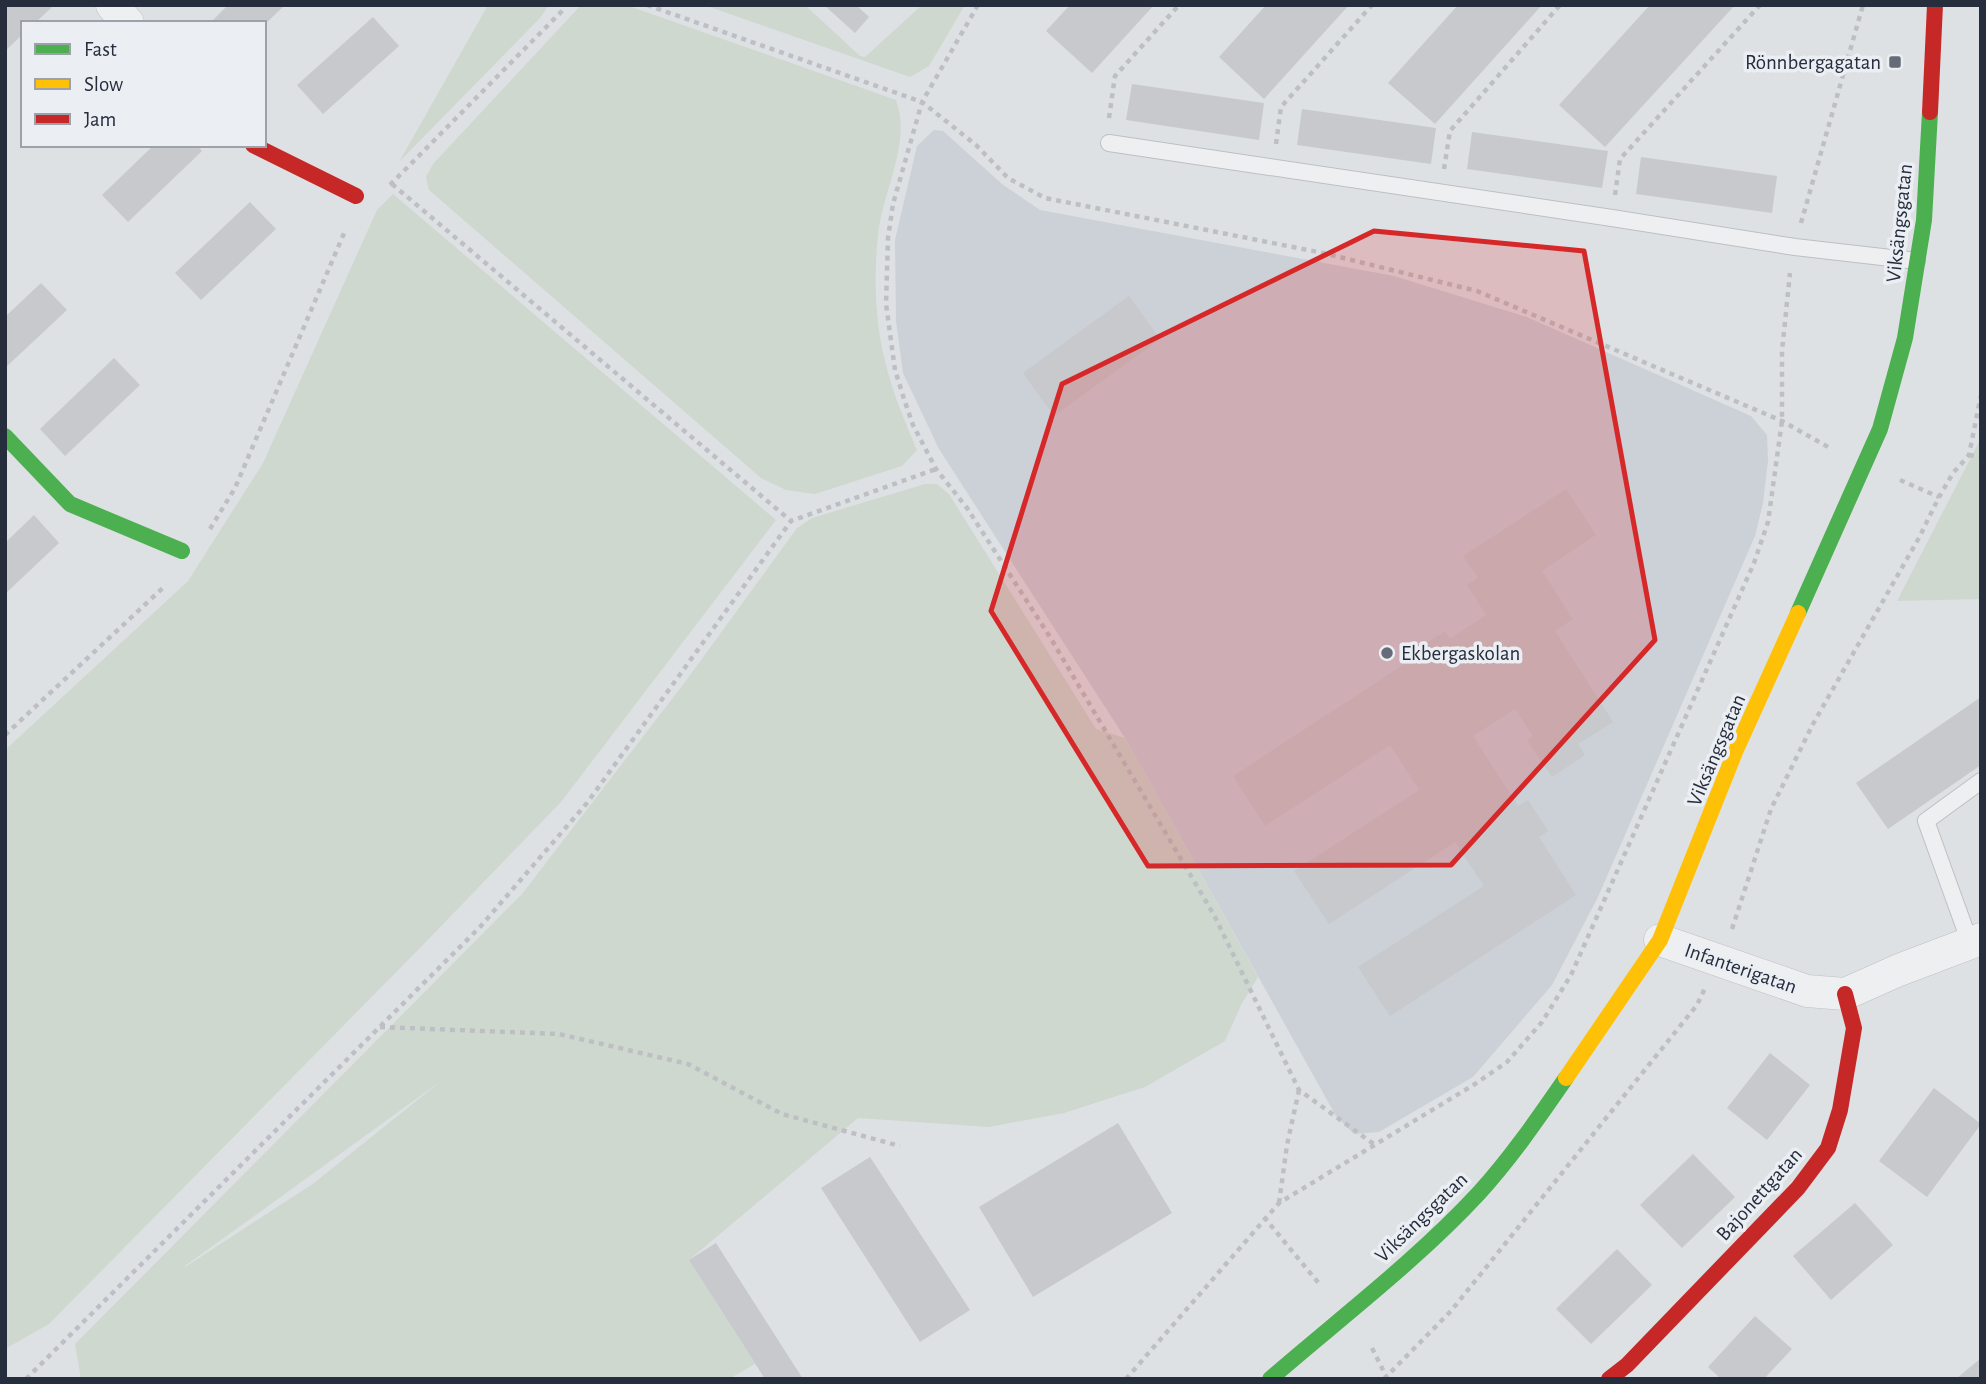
<svg xmlns="http://www.w3.org/2000/svg" width="1986" height="1384" font-family="'Alegreya Sans',sans-serif">
<style>
.built{fill:#ccd0d7}
.green{fill:#ced8cf;fill-rule:evenodd}
.building{fill:#c7c9cc}
.lines{fill:none;stroke-linecap:round;stroke-linejoin:round}
.lane-casing{stroke:#bdbfc2;stroke-width:18}
.street-casing{stroke:#bdbfc2;stroke-width:33}
.path{stroke:#bebfc4;stroke-width:4.5;stroke-dasharray:5 5;stroke-linecap:butt}
.lane{stroke:#eeeff1;stroke-width:16}
.street{stroke:#eeeff1;stroke-width:32}
.fast{stroke:#4caf50;stroke-width:16}
.slow{stroke:#ffc107;stroke-width:16}
.jam{stroke:#c62828;stroke-width:16}
.marked{fill:#d62828;fill-opacity:0.2;stroke:#d62828;stroke-width:5;stroke-linejoin:round}
.poi-dot{fill:#666c77;stroke:#ebeff4;stroke-width:2.5}
.labels{text-anchor:middle;stroke-width:7;stroke-linejoin:round;paint-order:stroke}
.poi-label{font-size:21px;fill:#262d3c;stroke:#ebeff4;text-anchor:end}
.street-label{font-size:21px;fill:#262d3c;stroke:#ebeff4}
</style>
<rect width="100%" height="100%" fill="#dee1e4"/>
<path class="built" d="M 934,130 L 943,131 L 1002,184 L 1040,210 L 1394,276 L 1527,317 L 1751,416 L 1767,435 L 1768,461 L 1763,503 L 1755,536 L 1598,897 L 1552,985 L 1473,1077 L 1379,1132 L 1354,1134 L 1336,1116 L 1125,738 L 939,449 L 903,373 L 896,321 L 895,240 L 917,146 Z"/>
<g class="green">
<path d="M 488,5 L 549,5 L 540,18 L 399,162 Z"/>
<path d="M 581,5 L 626,5 L 896,100 C 912,144 882,191 878,236 C 874,271 875,313 882,348 C 889,383 903,418 917,450 L 902,466 L 815,494 L 786,490 L 761,478 L 429,190 L 426,177 L 433,164 Z"/>
<path d="M 704,5 L 805,5 L 860,56 L 865,57 L 922,5 L 965,5 L 929,66 L 910,77 Z"/>
<path d="M 393,194 L 776,520 L 561,802 L 419,949 L 49,1324 L 5,1349 L 5,750 L 188,581 L 263,463 L 377,210 Z"/>
<path d="M 1981,438 L 1981,599 L 1897,601 Z"/>
<path d="M 925,484 L 937,484 L 949,494 L 1096,729 L 1125,738 L 1258,977 L 1241,1005 L 1225,1041 L 1145,1087 L 1064,1113 L 989,1127 L 858,1118 L 689,1260 L 755,1364 L 729,1379 L 81,1379 L 75,1344 L 522,894 L 685,682 L 797,528 L 812,518 ZM 441,1081 L 314,1183 L 185,1267 L 185,1266 Z"/>
</g>
<g class="building">
<path d="M 5,5 L 54,5 L 35,23 L 23,23 L 23,34 L 5,51 Z"/>
<path d="M 228,5 L 285,5 L 264,25 L 264,23 L 210,23 Z"/>
<path d="M 824,5 L 856,5 L 869,17 L 855,33 Z"/>
<path d="M 1070,5 L 1154,5 L 1092,73 L 1046,31 Z"/>
<path d="M 1266,5 L 1349,5 L 1264,99 L 1219,57 Z"/>
<path d="M 1458,5 L 1542,5 L 1435,124 L 1388,83 Z"/>
<path d="M 1650,5 L 1735,5 L 1605,147 L 1559,105 Z"/>
<path d="M 373,17 L 399,46 L 323,114 L 297,85 Z"/>
<path d="M 1132,84 L 1264,103 L 1259,140 L 1126,120 Z"/>
<path d="M 1302,109 L 1436,128 L 1431,164 L 1297,145 Z"/>
<path d="M 1472,132 L 1608,151 L 1602,188 L 1467,169 Z"/>
<path d="M 154,145 L 197,145 L 202,151 L 128,222 L 102,195 Z"/>
<path d="M 1641,157 L 1777,176 L 1772,213 L 1636,194 Z"/>
<path d="M 250,202 L 276,229 L 201,300 L 175,273 Z"/>
<path d="M 41,283 L 67,310 L 5,368 L 5,317 Z"/>
<path d="M 1129,296 L 1160,339 L 1054,416 L 1023,373 Z"/>
<path d="M 114,358 L 140,385 L 65,456 L 40,429 Z"/>
<path d="M 1566,489 L 1596,535 L 1542,571 L 1573,619 L 1555,631 L 1613,722 L 1578,744 L 1585,755 L 1552,777 L 1527,740 L 1533,736 L 1515,709 L 1473,736 L 1518,806 L 1528,800 L 1548,831 L 1539,837 L 1576,895 L 1390,1016 L 1358,967 L 1484,886 L 1455,842 L 1329,924 L 1294,871 L 1419,790 L 1390,745 L 1265,826 L 1233,776 L 1420,654 L 1417,649 L 1445,631 L 1450,639 L 1486,615 L 1467,585 L 1478,578 L 1463,556 Z"/>
<path d="M 34,515 L 59,543 L 5,594 L 5,543 Z"/>
<path d="M 1981,697 L 1981,765 L 1888,829 L 1856,783 Z"/>
<path d="M 1770,1053 L 1810,1085 L 1767,1140 L 1727,1108 Z"/>
<path d="M 1934,1088 L 1981,1124 L 1927,1197 L 1879,1161 Z"/>
<path d="M 1118,1123 L 1172,1213 L 1033,1297 L 979,1207 Z"/>
<path d="M 1693,1154 L 1735,1197 L 1682,1248 L 1640,1205 Z"/>
<path d="M 870,1157 L 970,1310 L 920,1342 L 821,1188 Z"/>
<path d="M 1855,1203 L 1893,1245 L 1831,1300 L 1793,1256 Z"/>
<path d="M 716,1243 L 803,1379 L 765,1379 L 689,1260 Z"/>
<path d="M 1617,1249 L 1652,1285 L 1591,1344 L 1556,1309 Z"/>
<path d="M 1755,1316 L 1792,1349 L 1764,1379 L 1721,1379 L 1708,1367 Z"/>
<path d="M 1981,1358 L 1981,1379 L 1956,1379 Z"/>
</g>
<g class="lines">
<g class="lane-casing">
<g id="lane">
<path d="M 1109,143 L 1612,218 L 1795,247 L 1917,261"/>
<path d="M 1970,943 L 1926,821 L 1981,781"/>
</g>
</g>
<g class="street-casing">
<g id="street">
<path d="M 112,5 L 128,23"/>
<path d="M 1660,940 L 1807,991 L 1845,994 L 1899,970 L 1981,939"/>
</g>
</g>
<g class="path">
<path d="M 647,5 L 922,102 L 976,145 L 1008,178 L 1045,198 L 1323,253 L 1477,291 L 1782,421 L 1830,448"/>
<path d="M 978,5 L 922,102 L 893,204 L 888,238 L 886,304 L 895,370 L 905,402 L 913,425 L 936,469 L 967,508 L 1050,637 L 1214,915 L 1299,1090 L 1375,1145"/>
<path d="M 1109,118 L 1115,76 L 1179,5"/>
<path d="M 1276,144 L 1281,107 L 1372,5"/>
<path d="M 1444,169 L 1450,131 L 1560,5"/>
<path d="M 392,184 L 791,521"/>
<path d="M 390,185 L 563,10 L 565,5"/>
<path d="M 1615,195 L 1620,159 L 1760,5"/>
<path d="M 1801,223 L 1863,5"/>
<path d="M 1969,455 L 1981,457"/>
<path d="M 1900,480 L 1939,497"/>
<path d="M 210,529 L 235,488 L 345,231"/>
<path d="M 5,735 L 166,585"/>
<path d="M 1732,929 L 1771,809 L 1813,724 L 1920,536 L 1939,497 L 1953,473 L 1969,455 L 1981,395"/>
<path d="M 380,1027 L 559,1034 L 688,1064 L 782,1114 L 900,1146"/>
<path d="M 1279,1203 L 1287,1145 L 1299,1090"/>
<path d="M 1264,1217 L 1321,1286"/>
<path d="M 1372,1348 L 1387,1378"/>
<path d="M 26,1379 L 480,927 L 587,803 L 791,521 L 936,469"/>
<path d="M 1126,1379 L 1279,1203 L 1475,1084 L 1507,1062 L 1542,1022 L 1571,975 L 1754,563 L 1768,522 L 1782,421 L 1782,351 L 1790,273"/>
<path d="M 1384,1379 L 1451,1311 L 1697,1005 L 1705,988"/>
</g>
<use href="#lane" class="lane"/>
<use href="#street" class="street"/>
<g class="fast">
<path d="M 5,436 L 70,504 L 182,551"/>
<path d="M 1798,613 L 1880,429 L 1905,338 L 1924,220 L 1930,112"/>
<path d="M 1270,1379 C 1339,1319 1416,1261 1479,1193 C 1511,1158 1539,1117 1566,1078"/>
</g>
<path class="slow" d="M 1566,1078 L 1660,940 L 1735,752 L 1798,613"/>
<g class="jam">
<path d="M 1930,112 L 1935,5"/>
<path d="M 253,145 L 356,196"/>
<path d="M 1609,1379 L 1627,1365 L 1798,1188 L 1828,1148 L 1840,1110 L 1854,1028 L 1845,994"/>
</g>
</g>
<path class="marked" d="M 1374,231 L 1584,251 L 1655,640 L 1451,865 L 1148,866 L 991,611 L 1062,384 Z"/>
<g class="poi-dot">
<rect x="1888" y="55" width="14" height="14" rx="3.5"/>
<circle cx="1387" cy="653" r="7"/>
</g>
<g class="labels">
<g class="poi-label">
<text x="1881" y="69">Rönnbergagatan</text>
<text x="1401" y="660" text-anchor="start">Ekbergaskolan</text>
</g>
<g class="street-label">
<text transform="translate(1899 223) rotate(-84)" y="7">Viksängsgatan</text>
<text transform="translate(1716 750) rotate(-67)" y="7">Viksängsgatan</text>
<text transform="translate(1741 968) rotate(19)" y="7">Infanterigatan</text>
<text transform="translate(1759 1194) rotate(-48)" y="7">Bajonettgatan</text>
<text transform="translate(1421 1217) rotate(-44)" y="7">Viksängsgatan</text>
</g>
</g>
<rect width="1986" height="1384" fill="none" stroke="#262d3c" stroke-width="14"/>
<rect x="21" y="21" width="245" height="126" fill="#ebeff4" stroke="#9ca1aa" stroke-width="2"/>
<rect x="35" y="44" width="35" height="10" fill="#4caf50" stroke="#9ca1aa" stroke-width="2"/>
<text x="84" y="56" font-size="21" fill="#262d3c">Fast</text>
<rect x="35" y="79" width="35" height="10" fill="#ffc107" stroke="#9ca1aa" stroke-width="2"/>
<text x="84" y="91" font-size="21" fill="#262d3c">Slow</text>
<rect x="35" y="114" width="35" height="10" fill="#c62828" stroke="#9ca1aa" stroke-width="2"/>
<text x="84" y="126" font-size="21" fill="#262d3c">Jam</text>
</svg>
